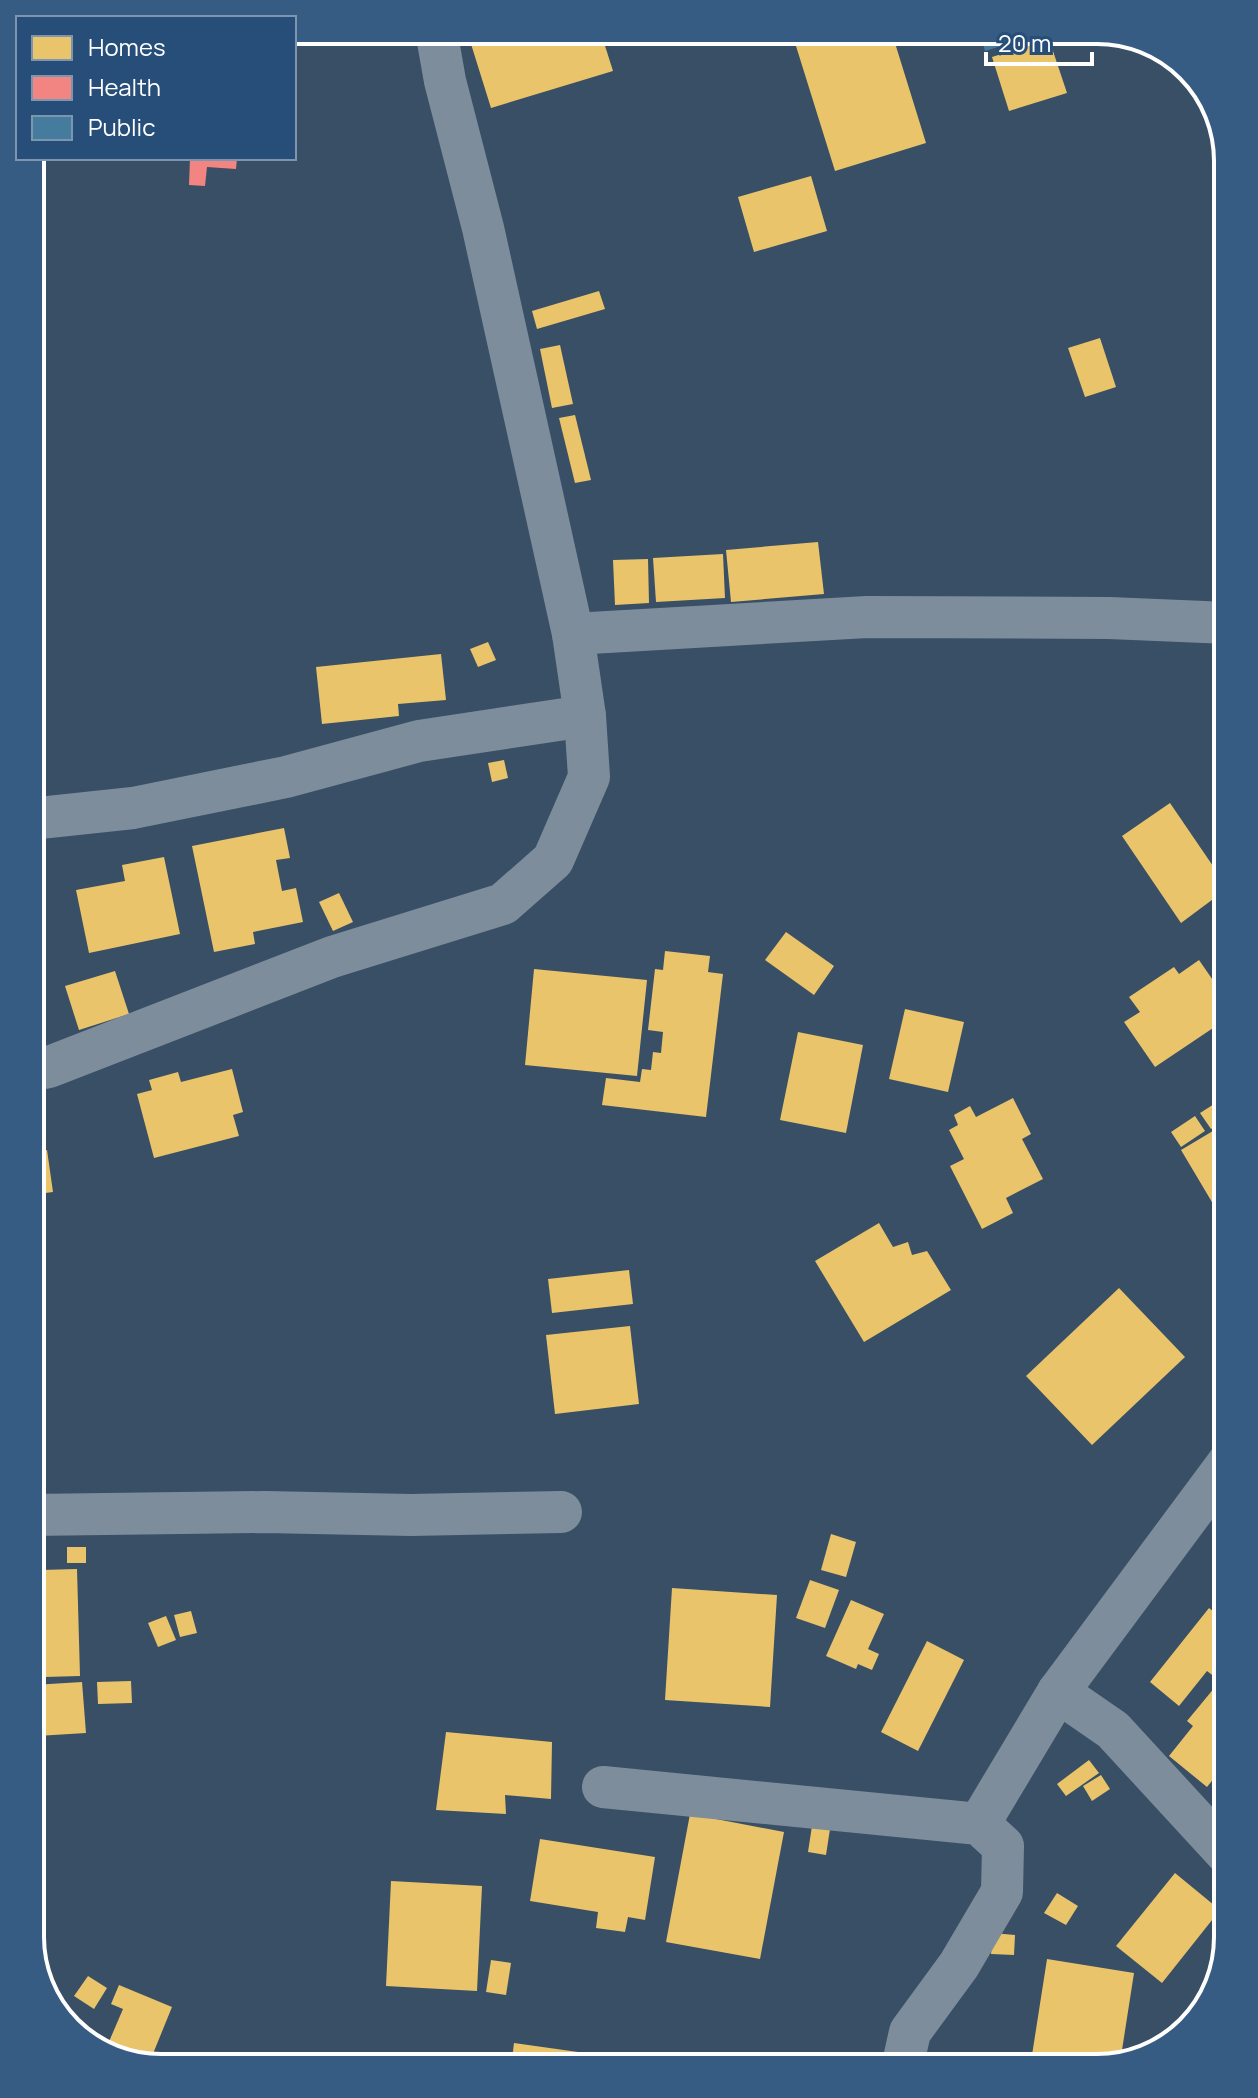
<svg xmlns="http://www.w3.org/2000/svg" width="1258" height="2098" font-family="Manrope,sans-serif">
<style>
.homes{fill:#e9c46a}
.health{fill:#f28482}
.public{fill:#457b9d}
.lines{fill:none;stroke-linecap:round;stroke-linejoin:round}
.minor{stroke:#7d8d9c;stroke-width:42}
.rim{fill:none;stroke:#fff;stroke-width:4}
</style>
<rect width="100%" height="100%" fill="#394f65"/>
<g class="homes">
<path d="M 517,30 L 600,30 L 613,71 L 491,108 L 471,44 Z"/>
<path d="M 688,30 L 739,30 L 739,31 L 693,45 Z"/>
<path d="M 791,30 L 906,30 L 908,39 L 895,43 L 926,143 L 835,171 Z"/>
<path d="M 1049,39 L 1067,93 L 1009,111 L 992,57 Z"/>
<path d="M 811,176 L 827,231 L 754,252 L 738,197 Z"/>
<path d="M 599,291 L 605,309 L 537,329 L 532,311 Z"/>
<path d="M 1100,338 L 1116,387 L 1085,397 L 1068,348 Z"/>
<path d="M 560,345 L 573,404 L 552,408 L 540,349 Z"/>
<path d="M 575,415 L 591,480 L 575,483 L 559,418 Z"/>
<path d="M 818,542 L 824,594 L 731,602 L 726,550 Z"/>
<path d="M 723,554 L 725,598 L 656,602 L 653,558 Z"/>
<path d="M 648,559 L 649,603 L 615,605 L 613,560 Z"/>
<path d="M 488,642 L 496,660 L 478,667 L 470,649 Z"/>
<path d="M 441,654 L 446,700 L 398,704 L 399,716 L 322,724 L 316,667 Z"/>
<path d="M 504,760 L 508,778 L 492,782 L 488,763 Z"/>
<path d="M 1170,803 L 1228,888 L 1181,923 L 1122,836 Z"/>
<path d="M 284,828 L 290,858 L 276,860 L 282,891 L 296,888 L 303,922 L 253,932 L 255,944 L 214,952 L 192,846 Z"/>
<path d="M 164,857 L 180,934 L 89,953 L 76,890 L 125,881 L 122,865 Z"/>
<path d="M 339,893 L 353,922 L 333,931 L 319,902 Z"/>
<path d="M 786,932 L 834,966 L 814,995 L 765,960 Z"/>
<path d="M 665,951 L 710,956 L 708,972 L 723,974 L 706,1117 L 602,1105 L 606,1078 L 640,1082 L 642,1069 L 651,1070 L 653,1052 L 661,1053 L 663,1032 L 648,1030 L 655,969 L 663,970 Z"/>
<path d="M 1199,960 L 1228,1002 L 1228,1018 L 1155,1067 L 1124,1022 L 1140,1012 L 1129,997 L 1174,967 L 1179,974 Z"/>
<path d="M 534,969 L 647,980 L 637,1076 L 525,1065 Z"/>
<path d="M 115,971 L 129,1014 L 79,1030 L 65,986 Z"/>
<path d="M 905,1009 L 964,1022 L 948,1092 L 889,1079 Z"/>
<path d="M 798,1032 L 863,1045 L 846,1133 L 780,1120 Z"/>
<path d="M 232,1069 L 243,1112 L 233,1115 L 239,1136 L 154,1158 L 137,1094 L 152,1090 L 149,1080 L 178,1072 L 181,1082 Z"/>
<path d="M 1013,1098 L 1031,1134 L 1022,1139 L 1043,1179 L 1006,1198 L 1013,1213 L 982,1229 L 950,1166 L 964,1159 L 949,1130 L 958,1125 L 954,1115 L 970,1106 L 976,1117 Z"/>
<path d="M 1219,1101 L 1228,1118 L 1211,1129 L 1200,1113 Z"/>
<path d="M 1195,1116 L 1205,1131 L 1181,1147 L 1171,1132 Z"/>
<path d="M 1228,1122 L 1228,1145 L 1216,1152 L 1228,1172 L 1228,1229 L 1181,1150 Z"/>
<path d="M 47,1150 L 53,1192 L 30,1195 L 30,1152 Z"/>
<path d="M 879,1223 L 893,1247 L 908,1242 L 912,1255 L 927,1251 L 951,1290 L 864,1342 L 815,1261 Z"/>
<path d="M 629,1270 L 633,1304 L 552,1313 L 548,1279 Z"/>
<path d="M 1119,1288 L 1185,1357 L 1092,1445 L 1026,1376 Z"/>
<path d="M 630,1326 L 639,1404 L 555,1414 L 546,1335 Z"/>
<path d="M 831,1534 L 856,1542 L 846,1577 L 821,1570 Z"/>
<rect x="67" y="1547" width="19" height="16"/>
<path d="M 30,1553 L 34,1553 L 33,1587 L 30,1587 Z"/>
<path d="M 77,1569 L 80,1676 L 44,1677 L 41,1570 Z"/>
<path d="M 810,1580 L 839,1590 L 825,1628 L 796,1618 Z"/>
<path d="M 672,1588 L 777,1595 L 770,1707 L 665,1700 Z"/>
<path d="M 851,1600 L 884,1614 L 868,1649 L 879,1654 L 872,1670 L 858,1664 L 856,1669 L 826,1656 Z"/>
<path d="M 1209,1608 L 1228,1623 L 1228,1761 L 1207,1787 L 1169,1756 L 1193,1726 L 1187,1721 L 1220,1681 L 1207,1671 L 1179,1706 L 1150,1682 Z"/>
<path d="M 191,1611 L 197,1633 L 180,1637 L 174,1615 Z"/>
<path d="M 166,1616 L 176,1640 L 158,1647 L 148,1623 Z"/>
<path d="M 927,1641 L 964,1660 L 918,1751 L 881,1732 Z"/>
<path d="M 131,1681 L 132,1703 L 98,1704 L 97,1682 Z"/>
<path d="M 82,1682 L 86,1733 L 37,1736 L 33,1685 Z"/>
<path d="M 446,1732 L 552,1742 L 551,1799 L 505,1795 L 506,1814 L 436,1810 Z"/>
<path d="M 1089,1760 L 1099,1773 L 1066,1796 L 1057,1784 Z"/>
<path d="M 1101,1775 L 1110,1789 L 1092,1801 L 1083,1786 Z"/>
<path d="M 690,1814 L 784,1832 L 760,1959 L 666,1942 Z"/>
<path d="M 812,1826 L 830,1829 L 826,1855 L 808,1852 Z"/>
<path d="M 540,1839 L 655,1857 L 645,1920 L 628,1917 L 625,1932 L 596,1928 L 598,1912 L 530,1901 Z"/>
<path d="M 1175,1873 L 1220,1910 L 1162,1983 L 1116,1946 Z"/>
<path d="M 391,1881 L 482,1886 L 477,1991 L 386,1986 Z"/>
<path d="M 1057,1893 L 1078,1906 L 1066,1925 L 1044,1913 Z"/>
<path d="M 993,1933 L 1015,1935 L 1014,1955 L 991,1954 Z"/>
<path d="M 1047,1959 L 1134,1973 L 1120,2063 L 1097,2068 L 1030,2068 Z"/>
<path d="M 491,1960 L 511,1963 L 506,1995 L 486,1992 Z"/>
<path d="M 88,1976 L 107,1988 L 94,2009 L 74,1996 Z"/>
<path d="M 119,1985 L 172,2007 L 148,2066 L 105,2051 L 123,2009 L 111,2004 Z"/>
<path d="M 514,2043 L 578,2052 L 576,2068 L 511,2068 Z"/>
</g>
<path class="health" d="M 190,158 L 237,158 L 236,169 L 207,167 L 205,186 L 189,185 Z"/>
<path class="public" d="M 979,30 L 1051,30 L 1051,31 L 985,51 Z"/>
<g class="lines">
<g class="minor">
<path d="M 573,634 L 867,617 L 1109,618 L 1228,623"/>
<path d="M 30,819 L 133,808 L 286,777 L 419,741 L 585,716"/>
<path d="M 30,1071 L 49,1067 L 332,957 L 503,904 L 553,860 L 589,777 L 585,716 L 573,634 L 483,228 L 445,81 L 436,30"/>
<path d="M 30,1515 L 265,1512 L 411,1515 L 561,1512"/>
<path d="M 1058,1692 L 1113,1730 L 1228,1855"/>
<path d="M 603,1787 L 979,1824 L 1003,1846 L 1002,1892 L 959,1965 L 910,2032 L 902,2068"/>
<path d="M 979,1824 L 1058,1692 L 1228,1463"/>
</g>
</g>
<path d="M0 0H1258V2098H0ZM161 44H1097A117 117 0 0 1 1214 161V1937A117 117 0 0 1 1097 2054H161A117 117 0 0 1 44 1937V161A117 117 0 0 1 161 44Z" fill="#375c83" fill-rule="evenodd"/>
<path class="rim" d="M161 44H1097A117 117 0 0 1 1214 161V1937A117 117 0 0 1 1097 2054H161A117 117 0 0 1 44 1937V161A117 117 0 0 1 161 44Z"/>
<rect x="16" y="16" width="280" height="144" fill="#264e78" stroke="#7d95ae" stroke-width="2"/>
<rect x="32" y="36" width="40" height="24" fill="#e9c46a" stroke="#7d95ae" stroke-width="2"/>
<text x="88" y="56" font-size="24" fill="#ffffff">Homes</text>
<rect x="32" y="76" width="40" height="24" fill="#f28482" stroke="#7d95ae" stroke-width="2"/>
<text x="88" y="96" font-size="24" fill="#ffffff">Health</text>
<rect x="32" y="116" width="40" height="24" fill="#457b9d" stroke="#7d95ae" stroke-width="2"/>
<text x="88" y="136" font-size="24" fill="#ffffff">Public</text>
<path d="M986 52v12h106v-12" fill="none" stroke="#ffffff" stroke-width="4"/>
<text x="998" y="52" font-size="24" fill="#ffffff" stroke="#264e78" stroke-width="6" paint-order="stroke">20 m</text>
</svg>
